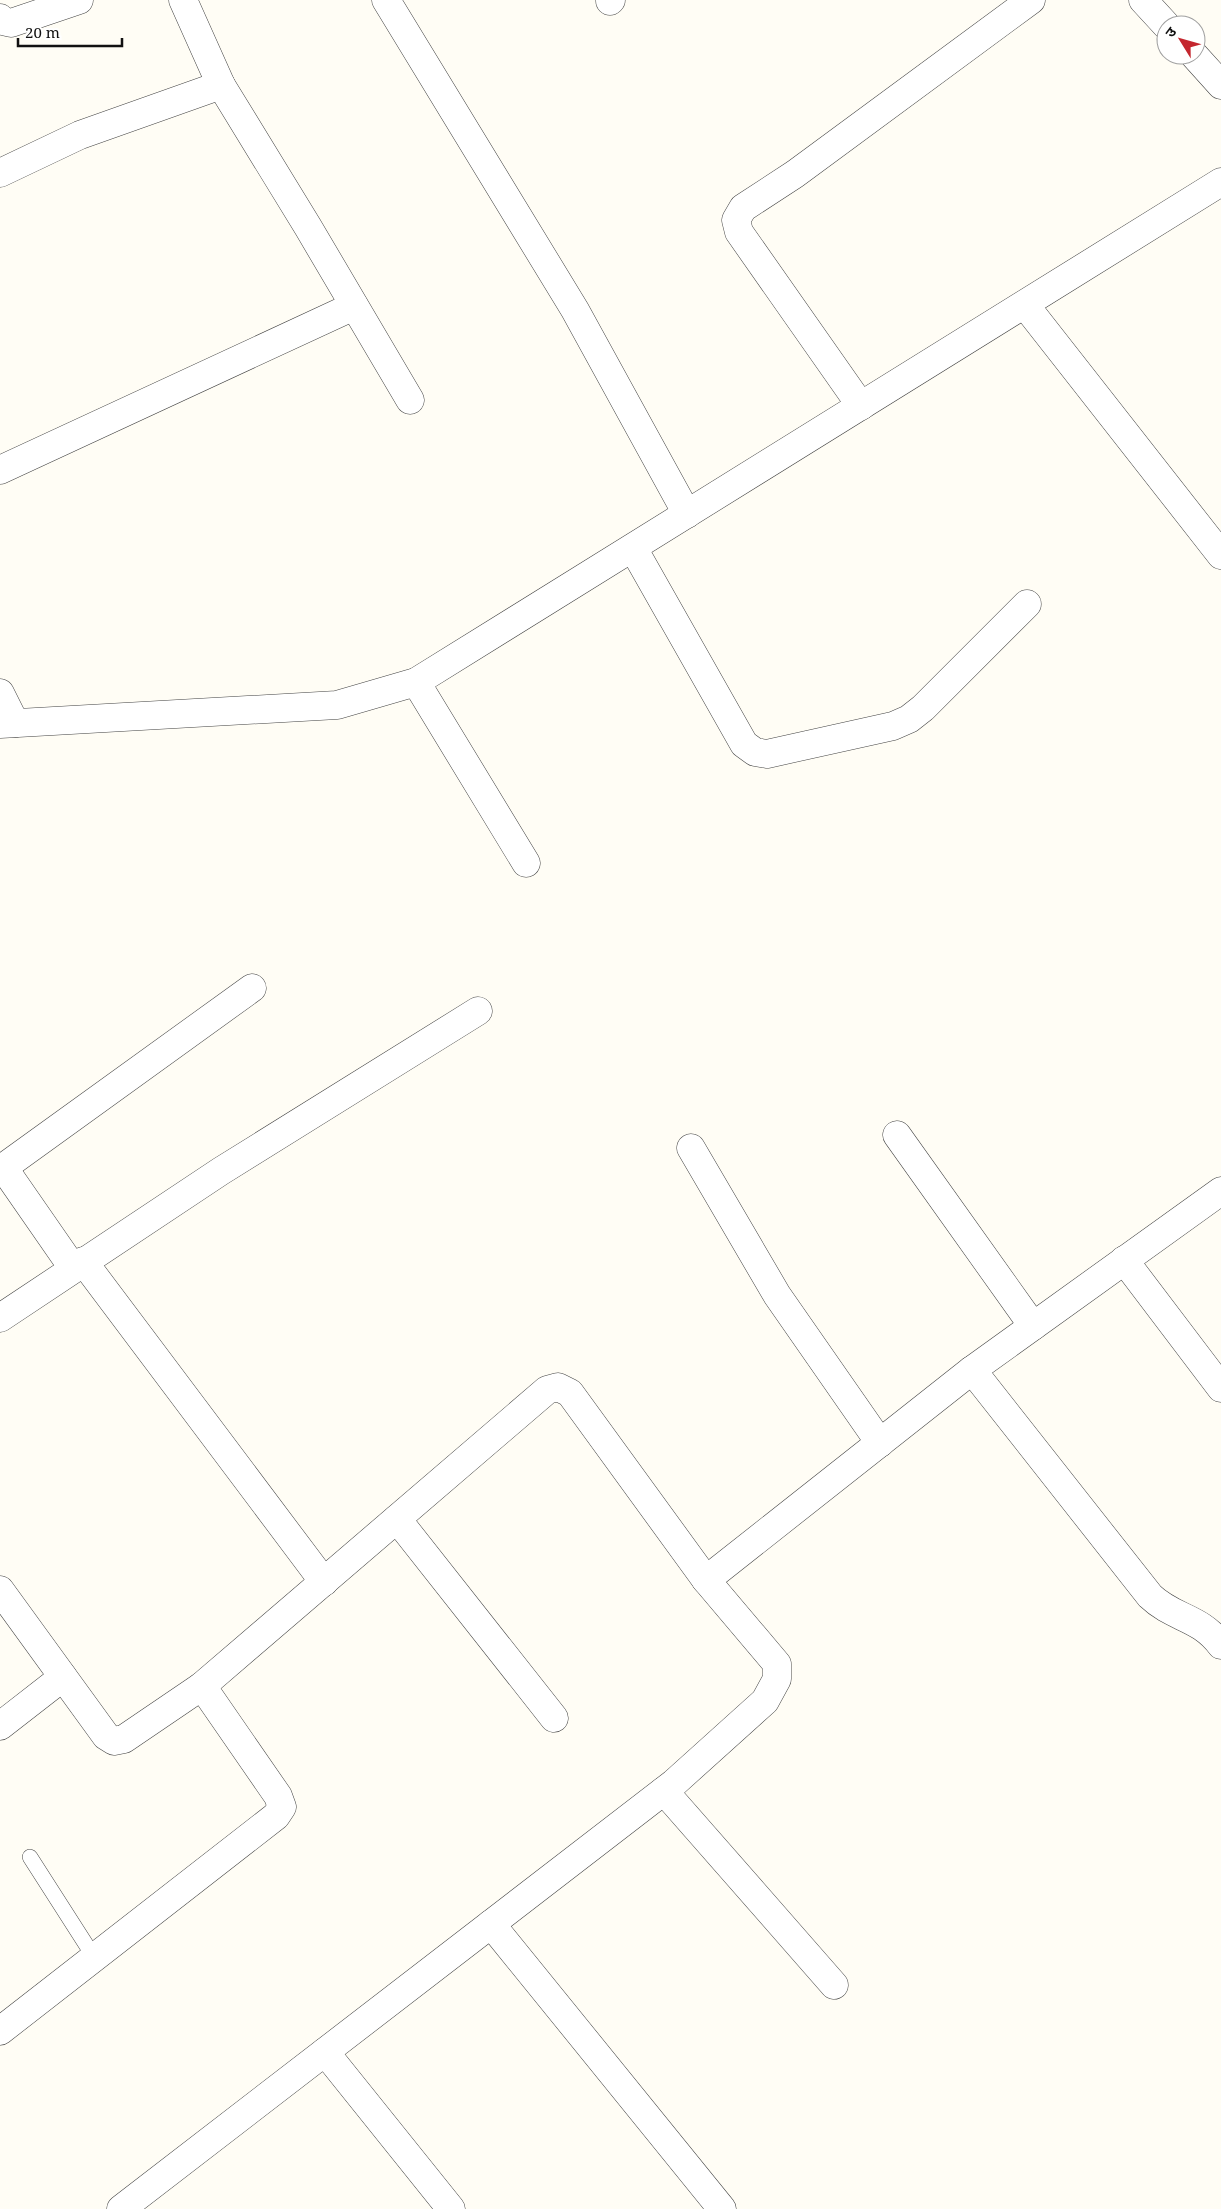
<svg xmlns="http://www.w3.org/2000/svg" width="1221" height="2209" font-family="'Noto Serif','Noto Sans Devanagari',serif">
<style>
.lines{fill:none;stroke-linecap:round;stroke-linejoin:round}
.service-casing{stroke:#444;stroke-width:16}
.minor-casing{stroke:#444;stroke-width:29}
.tertiary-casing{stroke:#444;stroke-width:29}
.service{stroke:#fff;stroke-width:15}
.minor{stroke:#fff;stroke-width:28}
.tertiary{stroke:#fff;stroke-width:28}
</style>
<rect width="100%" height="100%" fill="#fffdf5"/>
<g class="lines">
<g class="service-casing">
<path id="service" d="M 30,1857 L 94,1957"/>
</g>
<g class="minor-casing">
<g id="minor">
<path d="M 183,0 L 221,85 L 308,227 L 410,400"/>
<path d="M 386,0 L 575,310 L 687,514"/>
<path d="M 610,1 L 611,0"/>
<path d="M 0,18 L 3,21 L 11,23 L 79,0"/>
<path d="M 0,173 L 80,135 L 221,85"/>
<path d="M 1025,305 L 1221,555"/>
<path d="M 861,406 L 739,232 L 736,220 L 743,208 L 795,174 L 1031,0"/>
<path d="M 0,470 L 354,306"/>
<path d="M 633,548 L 744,744 L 755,752 L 767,754 L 893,726 L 909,719 L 923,708 L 1027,604"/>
<path d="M 416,682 L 526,863"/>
<path d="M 0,693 L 15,723"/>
<path d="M 0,724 L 337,705 L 416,682 L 1221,182"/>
<path d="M 897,1135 L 1033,1326"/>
<path d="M 691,1148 L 777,1295 L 880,1443"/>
<path d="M 3,1167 L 73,1268"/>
<path d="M 0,1170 L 252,988"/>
<path d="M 1124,1260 L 1221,1388"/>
<path d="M 83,1261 L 324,1582"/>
<path d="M 0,1318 L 221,1171 L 478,1011"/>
<path d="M 972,1370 L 1150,1596 C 1174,1619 1199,1616 1221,1645"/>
<path d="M 397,1519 L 554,1718"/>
<path d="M 0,1590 L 106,1736 L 114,1741 L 124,1739 L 202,1686 L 547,1390 L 558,1387 L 570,1393 L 706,1580"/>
<path d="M 0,1726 L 63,1677"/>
<path d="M 664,1791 L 834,1985"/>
<path d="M 491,1924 L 722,2209"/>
<path d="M 0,2031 L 276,1816 L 282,1807 L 278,1796 L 202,1686"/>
<path d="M 325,2052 L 451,2209"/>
<path d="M 121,2209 L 674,1783 L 765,1701 L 777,1679 L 777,1664 L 706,1580 L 972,1370 L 1221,1191"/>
</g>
</g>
<g class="tertiary-casing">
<g id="tertiary">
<path d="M 1143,0 L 1166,25"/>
<path d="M 1194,55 L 1221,85"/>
</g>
</g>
<use href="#service" class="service"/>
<use href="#minor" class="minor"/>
<use href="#tertiary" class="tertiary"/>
</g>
<g transform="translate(1181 40) rotate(307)"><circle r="24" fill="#ffffff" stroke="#a0a0a0"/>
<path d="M0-4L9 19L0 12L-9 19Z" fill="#c4262e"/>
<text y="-8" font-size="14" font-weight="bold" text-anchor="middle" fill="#111111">उ</text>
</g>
<path d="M18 38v8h104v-8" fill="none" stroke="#111111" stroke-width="2.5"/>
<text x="25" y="38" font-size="15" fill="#111111" stroke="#ffffff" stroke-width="4" paint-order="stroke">20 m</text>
</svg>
